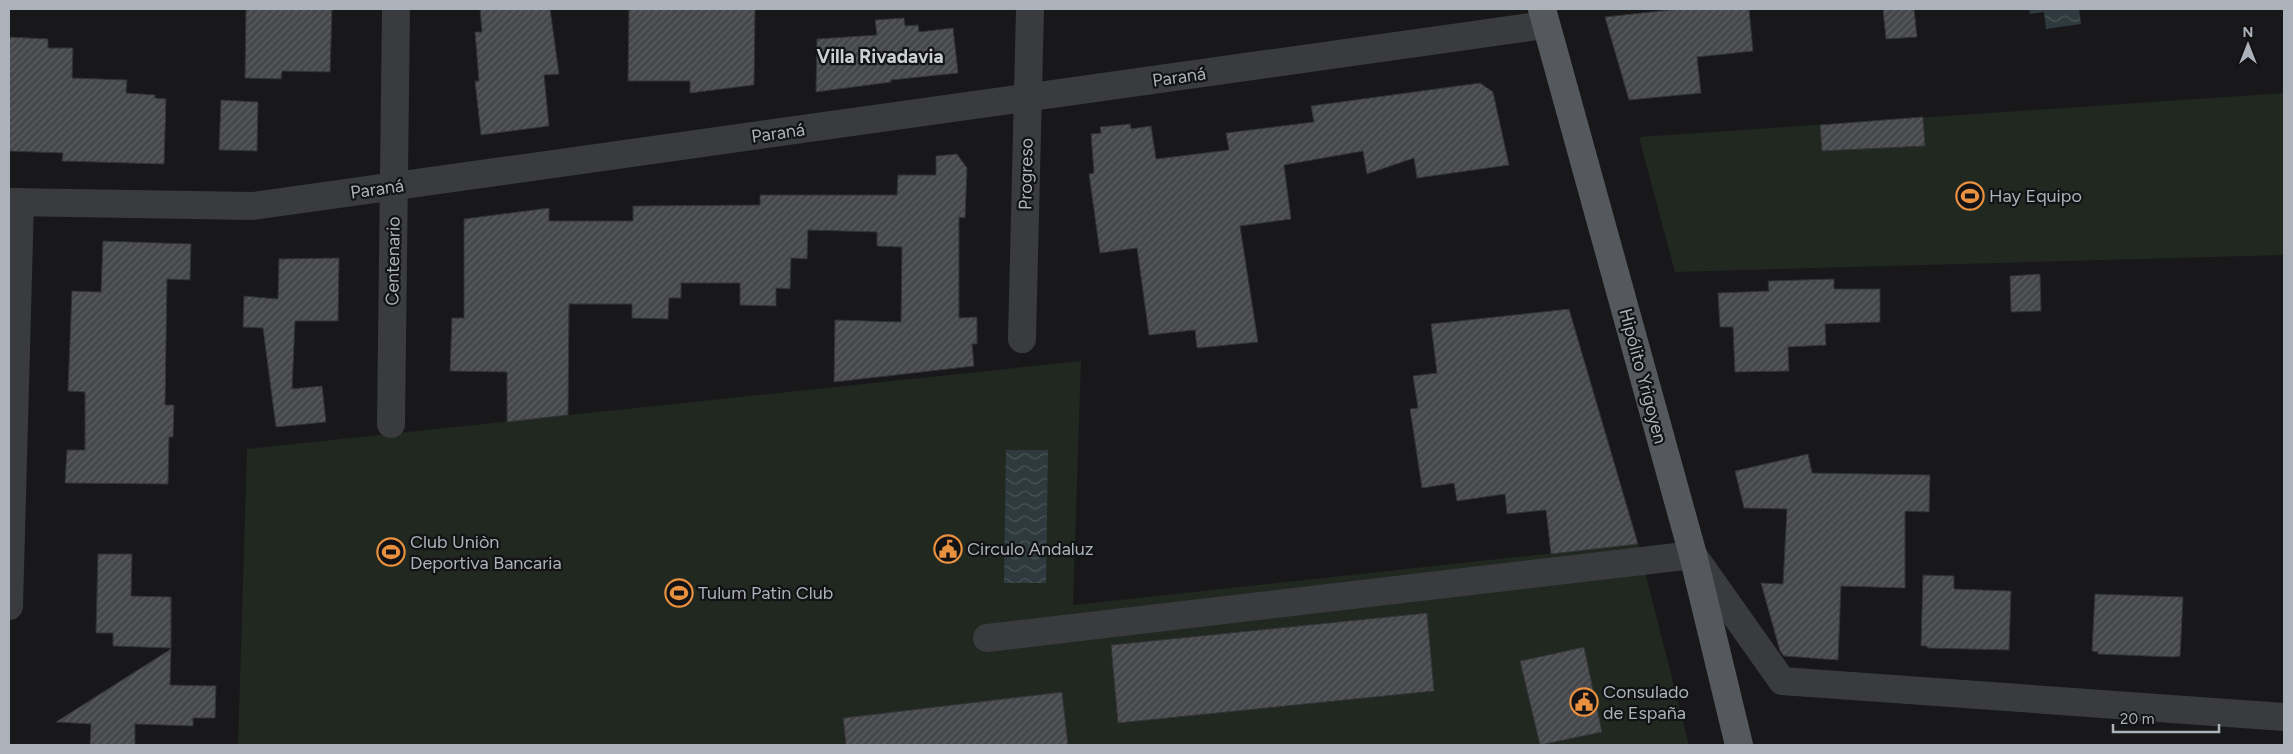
<svg xmlns="http://www.w3.org/2000/svg" width="2293" height="754" font-family="Figtree,sans-serif">
<style>
.grass{fill:#202820}
.water{fill:url(#water-waves)}
.building{fill:url(#building-hatch);stroke:#323336}
.lines{fill:none;stroke-linecap:round;stroke-linejoin:round}
.minor{stroke:#393b3f;stroke-width:28}
.major{stroke:#55595e;stroke-width:28}
.labels{text-anchor:middle;stroke-width:4.5;stroke-linejoin:round;paint-order:stroke}
.street-label{font-size:18px;fill:#abb2b9;stroke:#131315}
.poi-label{font-size:18px;fill:#abb2b9;stroke:#131315;text-anchor:start}
.neighbourhood-label{font-size:19px;font-weight:bold;fill:#ccd0d5;stroke:#131315}
</style>
<defs>
<pattern id="water-waves" width="16" height="10" patternUnits="userSpaceOnUse" patternTransform="scale(1.25)"><rect width="16" height="10" fill="#2e3a3e"/><path d="M0 5q4-4 8 0t8 0" fill="none" stroke="#4a5458"/></pattern>
<pattern id="building-hatch" width="6" height="6" patternUnits="userSpaceOnUse" patternTransform="scale(1.25)"><rect width="6" height="6" fill="#45474a"/><path d="M-1 1l2-2M0 6l6-6M5 7l2-2" fill="none" stroke="#5d5f62"/></pattern>
</defs>
<rect width="100%" height="100%" fill="#18181a"/>
<g class="grass">
<path d="M 2284,93 L 2284,255 L 1675,272 L 1639,137 Z"/>
<path d="M 1081,361 L 1073,605 L 1638,544 L 1689,745 L 238,745 L 247,449 Z"/>
</g>
<g class="water">
<path d="M 2029,9 L 2079,9 L 2081,24 L 2046,29 L 2044,12 L 2030,14 Z"/>
<path d="M 1006,450 L 1048,450 L 1046,583 L 1004,583 Z"/>
</g>
<g class="building">
<path d="M 246,9 L 332,9 L 330,72 L 282,71 L 281,79 L 245,78 Z"/>
<path d="M 480,9 L 550,9 L 559,74 L 544,75 L 549,126 L 481,135 L 475,81 L 479,81 L 475,32 L 482,32 Z"/>
<path d="M 629,9 L 755,9 L 754,85 L 690,93 L 690,81 L 628,81 Z"/>
<path d="M 1679,9 L 1749,9 L 1753,51 L 1697,57 L 1701,93 L 1629,100 L 1605,17 Z"/>
<path d="M 1883,9 L 1914,9 L 1917,37 L 1886,39 Z"/>
<path d="M 904,18 L 905,26 L 918,25 L 919,32 L 953,28 L 958,73 L 891,80 L 891,82 L 816,92 L 817,39 L 877,35 L 875,20 Z"/>
<path d="M 9,37 L 48,39 L 48,48 L 73,48 L 72,78 L 127,80 L 126,93 L 155,95 L 155,98 L 166,99 L 164,164 L 62,161 L 63,153 L 9,151 Z"/>
<path d="M 1480,83 L 1493,92 L 1509,165 L 1417,178 L 1414,158 L 1367,174 L 1363,151 L 1284,165 L 1291,219 L 1240,226 L 1258,342 L 1197,348 L 1195,330 L 1149,335 L 1137,248 L 1100,253 L 1089,174 L 1094,173 L 1091,134 L 1101,133 L 1100,127 L 1130,124 L 1131,129 L 1151,126 L 1156,159 L 1229,150 L 1226,133 L 1314,122 L 1311,106 Z"/>
<path d="M 221,100 L 258,102 L 257,151 L 219,150 Z"/>
<path d="M 1923,117 L 1925,146 L 1822,151 L 1820,125 Z"/>
<path d="M 957,154 L 967,168 L 965,218 L 959,217 L 959,318 L 977,317 L 977,344 L 972,344 L 974,366 L 834,382 L 835,320 L 901,322 L 902,247 L 877,246 L 877,232 L 808,230 L 807,259 L 791,258 L 790,289 L 776,288 L 776,306 L 740,305 L 740,283 L 681,283 L 681,298 L 669,298 L 668,319 L 632,318 L 632,304 L 569,304 L 568,415 L 507,422 L 507,372 L 450,371 L 452,318 L 464,318 L 464,219 L 549,208 L 549,221 L 633,221 L 633,206 L 760,205 L 760,195 L 897,195 L 898,175 L 936,175 L 936,156 Z"/>
<path d="M 103,241 L 191,244 L 190,280 L 167,279 L 165,405 L 174,405 L 173,437 L 169,437 L 168,484 L 65,483 L 67,450 L 85,450 L 85,392 L 68,391 L 72,291 L 101,292 Z"/>
<path d="M 339,258 L 338,321 L 295,321 L 292,389 L 322,386 L 326,422 L 276,427 L 263,328 L 243,327 L 244,296 L 278,299 L 279,259 Z"/>
<path d="M 2040,274 L 2041,311 L 2011,312 L 2010,276 Z"/>
<path d="M 1834,279 L 1834,289 L 1880,289 L 1880,322 L 1825,324 L 1826,345 L 1788,347 L 1789,371 L 1735,372 L 1733,327 L 1720,327 L 1718,293 L 1769,291 L 1768,281 Z"/>
<path d="M 1569,309 L 1638,544 L 1551,554 L 1546,510 L 1507,514 L 1505,494 L 1457,501 L 1454,483 L 1422,488 L 1410,409 L 1418,408 L 1413,376 L 1437,373 L 1431,324 Z"/>
<path d="M 1808,454 L 1812,473 L 1930,475 L 1929,512 L 1905,511 L 1905,588 L 1841,586 L 1838,660 L 1784,656 L 1780,651 L 1761,583 L 1783,584 L 1787,509 L 1744,508 L 1735,471 Z"/>
<path d="M 98,554 L 132,554 L 131,596 L 171,597 L 171,648 L 113,646 L 113,633 L 96,633 Z"/>
<path d="M 1923,575 L 1954,576 L 1954,589 L 2011,591 L 2009,650 L 1927,648 L 1927,646 L 1921,646 Z"/>
<path d="M 2095,594 L 2183,597 L 2180,656 L 2174,657 L 2098,654 L 2098,652 L 2092,651 Z"/>
<path d="M 1427,613 L 1434,691 L 1118,723 L 1111,645 Z"/>
<path d="M 1584,647 L 1602,732 L 1540,745 L 1520,661 Z"/>
<path d="M 171,649 L 170,685 L 216,686 L 215,718 L 193,718 L 193,726 L 135,724 L 135,745 L 90,745 L 91,724 L 56,722 Z"/>
<path d="M 1062,692 L 1068,745 L 846,745 L 843,718 Z"/>
</g>
<g class="lines">
<g class="minor">
<path d="M 9,202 L 253,206 L 1545,25"/>
<path d="M 1022,339 L 1030,9"/>
<path d="M 391,424 L 396,9"/>
<path d="M 9,606 L 20,202"/>
<path d="M 987,638 L 1693,555 L 1782,681 L 2284,717"/>
</g>
<path class="major" d="M 1542,9 L 1693,555 L 1739,745"/>
</g>
<defs>
<g id="stadium-ring" transform="scale(1.4375)"><circle r="9.5" fill="#131315" stroke="#ea9140" stroke-width="1.5"/><path d="M0-5a6.5 5 0 1 0 0 10a6.5 5 0 1 0 0-10ZM-3.5-1.8h7v3.6h-7Z" fill="#ea9140"/></g>
<g id="civic-ring" transform="scale(1.4375)"><circle r="9.5" fill="#131315" stroke="#ea9140" stroke-width="1.5"/><path d="M-.6-6.5H3V-4.5H.6V-3L4-1V1h2V6H-6V1h2V-1L-.6-3ZM-1.2 2.5V6h2.4V2.5Z" fill="#ea9140"/></g>
</defs>
<g fill-rule="evenodd">
<use href="#stadium-ring" x="1970" y="196"/>
<use href="#civic-ring" x="948" y="549"/>
<use href="#stadium-ring" x="391" y="552"/>
<use href="#stadium-ring" x="679" y="593"/>
<use href="#civic-ring" x="1584" y="702"/>
</g>
<g class="labels">
<g class="street-label">
<text transform="translate(1179 77) rotate(-8)" y="6">Paraná</text>
<text transform="translate(778 133) rotate(-8)" y="6">Paraná</text>
<text transform="translate(1026 174) rotate(-89)" y="6">Progreso</text>
<text transform="translate(377 189) rotate(-8)" y="6">Paraná</text>
<text transform="translate(393 261) rotate(-89)" y="6">Centenario</text>
<text transform="translate(1643 376) rotate(75)" y="6">Hipólito Yrigoyen</text>
</g>
<g class="poi-label">
<text x="1989" y="202">Hay Equipo</text>
<text x="410" y="548">Club Uniòn<tspan x="410" dy="21">Deportiva Bancaria</tspan></text>
<text x="967" y="555">Circulo Andaluz</text>
<text x="698" y="599">Tulum Patìn Club</text>
<text x="1603" y="698">Consulado<tspan x="1603" dy="21">de España</tspan></text>
</g>
<g class="neighbourhood-label">
<text x="880" y="63">Villa Rivadavia</text>
</g>
</g>
<rect width="2293" height="754" fill="none" stroke="#abb2b9" stroke-width="20"/>
<g transform="translate(2248 45)" stroke="#131315" stroke-width="4" paint-order="stroke">
<path d="M0-4L9 19L0 12L-9 19Z" fill="#abb2b9"/>
<text y="-8" font-size="14" font-weight="bold" text-anchor="middle" fill="#abb2b9">N</text>
</g>
<path d="M2113 724v8h106v-8" fill="none" stroke="#abb2b9" stroke-width="2.5"/>
<text x="2120" y="724" font-size="15" fill="#abb2b9" stroke="#131315" stroke-width="4" paint-order="stroke">20 m</text>
</svg>
